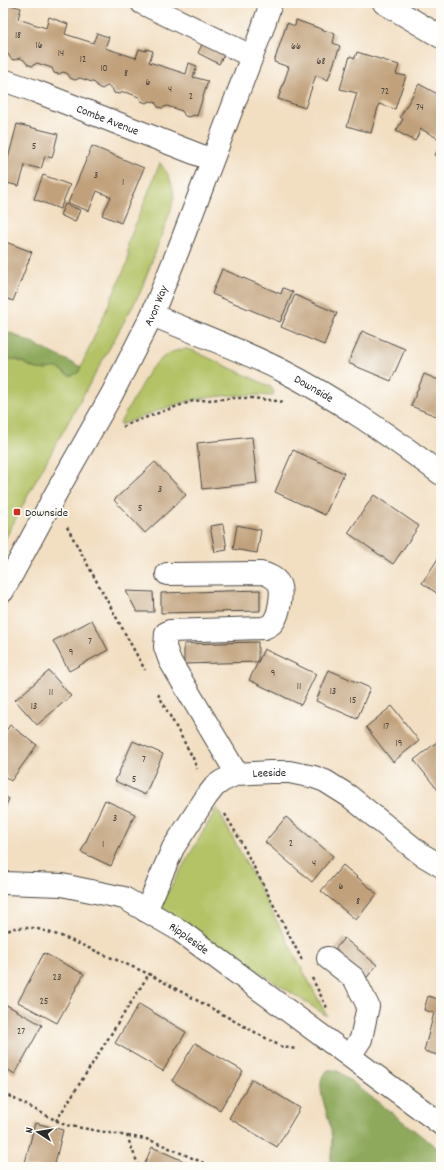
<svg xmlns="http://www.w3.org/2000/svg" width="444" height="1170" font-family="Dekko,sans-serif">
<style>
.green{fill:#b3c366;stroke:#6f7748}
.forest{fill:#8ea95b;stroke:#5c6a43}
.building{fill:#c1a17c}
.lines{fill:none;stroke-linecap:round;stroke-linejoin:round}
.minor-casing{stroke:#494642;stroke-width:24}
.path{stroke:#494642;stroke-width:2.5;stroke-dasharray:3 3;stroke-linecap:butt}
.minor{stroke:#fff;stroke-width:22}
.poi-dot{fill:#c8321e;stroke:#fdfcf7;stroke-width:1.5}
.labels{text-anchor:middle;stroke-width:3.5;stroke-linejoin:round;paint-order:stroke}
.number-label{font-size:10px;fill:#50483f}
.street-label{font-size:12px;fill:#2b2b2b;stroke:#fdfcf7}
.poi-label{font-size:12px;fill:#2b2b2b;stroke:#fdfcf7;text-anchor:start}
</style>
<rect width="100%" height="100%" fill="#fdfcf7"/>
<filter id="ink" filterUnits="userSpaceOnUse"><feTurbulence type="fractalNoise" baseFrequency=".025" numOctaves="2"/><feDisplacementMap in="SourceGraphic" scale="8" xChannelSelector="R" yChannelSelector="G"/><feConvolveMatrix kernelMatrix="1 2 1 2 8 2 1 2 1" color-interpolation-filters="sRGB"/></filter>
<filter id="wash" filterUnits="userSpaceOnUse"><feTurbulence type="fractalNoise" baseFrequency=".012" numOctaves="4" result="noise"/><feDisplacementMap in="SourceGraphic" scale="16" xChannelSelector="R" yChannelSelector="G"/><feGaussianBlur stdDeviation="0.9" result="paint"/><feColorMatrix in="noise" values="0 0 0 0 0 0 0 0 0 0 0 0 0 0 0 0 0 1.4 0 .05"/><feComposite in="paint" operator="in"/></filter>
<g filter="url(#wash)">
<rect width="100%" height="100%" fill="#f2dec1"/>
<g class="green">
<path d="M 160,163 L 169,176 L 173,189 L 174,197 L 171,210 L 140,293 L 35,482 L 3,543 L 3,360 L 13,359 L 26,364 L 32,368 L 46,370 L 53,367 L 59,368 L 64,373 L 78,373 L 128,261 L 128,243 Z"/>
<path d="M 187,349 L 194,351 L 271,387 L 274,392 L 273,395 L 271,396 C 245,394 219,395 194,400 C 169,405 145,416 120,425 L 120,423 L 149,371 C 159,359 171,349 187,349 Z"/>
<path d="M 217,808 L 327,1016 L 159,907 Z"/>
</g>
<g class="forest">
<path d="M 3,329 L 81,367 L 78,373 L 70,376 C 65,374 61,369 57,368 C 50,367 45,371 38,369 C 34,368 31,367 27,364 C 19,359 12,359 3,360 Z"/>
<path d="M 328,1070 L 335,1070 L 339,1072 L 441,1151 L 441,1167 L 329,1167 C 332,1154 333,1140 330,1126 C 328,1113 317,1090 322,1077 C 323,1075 326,1072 328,1070 Z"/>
</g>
<g id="blocks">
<g class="building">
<path d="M 3,3 L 21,8 L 18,19 L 46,28 L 49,17 L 68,24 L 65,34 L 93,43 L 97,33 L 102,35 L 109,37 L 105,48 L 136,58 L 139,49 L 146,51 L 146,49 L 153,51 L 149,62 L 186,74 L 189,63 L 197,66 L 193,77 L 208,81 L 197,116 L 194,115 L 189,117 L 185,116 L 182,111 L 167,106 L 162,108 L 158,107 L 155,102 L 150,101 L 146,103 L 141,101 L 139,97 L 131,94 L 124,92 L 119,94 L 114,93 L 112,88 L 107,86 L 102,89 L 98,87 L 95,83 L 80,78 L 75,80 L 70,78 L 68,74 L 66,73 L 63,72 L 59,74 L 54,73 L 52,68 L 37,63 L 32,66 L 27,64 L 24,60 L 20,58 L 15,60 L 11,59 L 8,54 L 3,52 Z"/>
<path d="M 296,20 L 335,34 L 333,43 L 340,46 L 328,80 L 316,75 L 305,108 L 278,99 L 289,67 L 274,62 L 287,23 L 295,26 Z"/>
<path d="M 204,40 L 226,51 L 219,64 L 198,53 Z"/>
<path d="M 357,52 L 399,65 L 396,74 L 406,76 L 395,109 L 379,104 L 371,133 L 347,126 L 357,93 L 340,89 L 350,56 L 355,58 Z"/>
<path d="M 419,84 L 441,96 L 441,140 L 421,129 L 415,141 L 396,131 L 403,119 L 400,117 Z"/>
<path d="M 17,124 L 58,134 L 52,158 L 45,156 L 41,169 L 25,165 L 19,186 L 3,182 L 3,178 Z"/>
<path d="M 441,143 L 441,158 L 435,155 Z"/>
<path d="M 92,146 L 144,168 L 121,223 L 102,215 L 111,197 L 97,191 L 89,211 L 68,203 Z"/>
<path d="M 43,175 L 70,185 L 60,209 L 34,199 Z"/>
<path d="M 65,204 L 80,210 L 75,222 L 60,215 Z"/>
<path d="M 3,241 L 32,252 L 13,301 L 3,297 Z"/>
<path d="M 222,269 L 281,294 L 283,288 L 293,292 L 280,322 L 212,294 Z"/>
<path d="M 295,295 L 337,313 L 324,345 L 281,327 Z"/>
<path d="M 362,331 L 405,349 L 391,381 L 348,363 Z"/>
<path d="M 424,374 L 441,381 L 441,418 L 411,406 Z"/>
<path d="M 252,437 L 257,483 L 202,489 L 197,443 Z"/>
<path d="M 293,450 L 344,473 L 325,515 L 275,492 Z"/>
<path d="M 155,462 L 186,495 L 145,533 L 114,500 Z"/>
<path d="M 374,495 L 419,526 L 393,564 L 348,533 Z"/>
<path d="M 223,524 L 227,550 L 215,552 L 210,526 Z"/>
<path d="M 237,525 L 261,530 L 257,553 L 233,549 Z"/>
<path d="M 441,554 L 441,596 L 422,583 Z"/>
<path d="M 260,590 L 260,611 L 161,613 L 161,593 Z"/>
<path d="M 126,591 L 153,592 L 154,612 L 137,612 Z"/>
<path d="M 92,620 L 108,650 L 69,671 L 53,641 Z"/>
<path d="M 258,642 L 258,662 L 264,649 L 316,674 L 301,705 L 249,680 L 258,662 L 184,664 L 184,644 Z"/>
<path d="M 329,670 L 370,688 L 357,719 L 316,701 Z"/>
<path d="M 49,671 L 71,696 L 37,725 L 15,700 Z"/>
<path d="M 392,706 L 419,741 L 393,762 L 366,727 Z"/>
<path d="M 10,725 L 37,745 L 11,781 L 3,775 L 3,735 Z"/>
<path d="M 441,739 L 441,794 L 414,760 Z"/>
<path d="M 133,741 L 163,754 L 145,795 L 115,781 Z"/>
<path d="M 3,795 L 9,799 L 3,811 Z"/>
<path d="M 105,800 L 135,814 L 111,866 L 81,852 Z"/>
<path d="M 286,817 L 333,856 L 312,882 L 265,842 Z"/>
<path d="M 343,865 L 377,894 L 356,920 L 321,891 Z"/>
<path d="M 344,938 L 377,965 L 364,981 L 332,953 Z"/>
<path d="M 44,953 L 84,974 L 57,1023 L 18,1002 Z"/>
<path d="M 441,991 L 441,1056 L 424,1051 L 434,1013 L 424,1010 L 428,996 L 438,999 Z"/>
<path d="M 3,1003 L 42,1025 L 15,1074 L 3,1067 Z"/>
<path d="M 139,1004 L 186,1032 L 163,1071 L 115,1043 Z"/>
<path d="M 195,1043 L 243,1071 L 220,1110 L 172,1081 Z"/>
<path d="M 252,1079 L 300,1108 L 277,1147 L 229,1118 Z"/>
<path d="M 35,1123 L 63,1130 L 54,1167 L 24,1167 Z"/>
<path d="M 152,1147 L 197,1167 L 143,1167 Z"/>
</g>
</g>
</g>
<g filter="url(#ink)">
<use href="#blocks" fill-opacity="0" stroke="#494642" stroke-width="1"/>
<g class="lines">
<g class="minor-casing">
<g id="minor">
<path d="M 142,3 L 251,56"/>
<path d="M 384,3 L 441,37"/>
<path id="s1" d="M 3,80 L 35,91 L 212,160"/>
<path id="s2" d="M 152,315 C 195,333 239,349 281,370 C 338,399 390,436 441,474"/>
<path d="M 167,574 L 261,573 C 267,574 276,578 279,584 C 283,592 279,614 274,621 C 272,625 268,626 264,628 L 170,631 L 166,633 L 165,647 L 170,661 L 237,774"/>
<path id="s3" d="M 3,591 L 56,493 L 112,394 L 152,315 L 179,248 L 262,30 L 271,3"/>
<path id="s4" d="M 3,883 L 62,885 L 124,898 L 179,930 L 441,1124"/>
<path id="s5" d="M 146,911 L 173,848 L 207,796 L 215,786 L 222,781 L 237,774 L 270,772 L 289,772 L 314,777 L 325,781 L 349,796 L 421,854 L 441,866"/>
<path d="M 328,958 L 354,978 L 368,1006 L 361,1039 L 350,1056"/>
</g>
</g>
<g class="path">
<path d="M 123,427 L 131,423 L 172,408 L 193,401 L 236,398 L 252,398 L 285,402"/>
<path d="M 67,527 L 145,670"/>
<path d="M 158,694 L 193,758 L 197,769"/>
<path d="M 225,814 L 240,840 L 302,960"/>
<path d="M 3,934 L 13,928 L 35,928 L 61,936 L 149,974 L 282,1047 L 297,1049"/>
<path d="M 312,978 L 327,1008"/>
<path d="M 3,1093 L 65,1125 L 127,1136 L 139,1167"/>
<path d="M 56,1121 L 149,974"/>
<path d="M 128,1136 L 146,1139 L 160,1144 L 213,1167"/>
</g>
<use href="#minor" class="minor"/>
</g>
</g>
<rect class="poi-dot" x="13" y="508" width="8" height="8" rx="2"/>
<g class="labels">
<g class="number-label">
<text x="18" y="38">18</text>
<text x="39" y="48">16</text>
<text x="296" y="49">66</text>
<text x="61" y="56">14</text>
<text x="83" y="62">12</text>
<text x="321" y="64">68</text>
<text x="104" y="71">10</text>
<text x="126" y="76">8</text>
<text x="148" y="85">6</text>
<text x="170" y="92">4</text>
<text x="385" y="94">72</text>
<text x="191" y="99">2</text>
<text x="420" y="110">74</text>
<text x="34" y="149">5</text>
<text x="96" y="178">3</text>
<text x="123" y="185">1</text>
<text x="160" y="492">3</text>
<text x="140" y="511">5</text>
<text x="90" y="644">7</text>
<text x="71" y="655">9</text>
<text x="273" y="676">9</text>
<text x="299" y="689">11</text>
<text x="333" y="694">13</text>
<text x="51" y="695">11</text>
<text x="353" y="703">15</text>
<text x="34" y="709">13</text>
<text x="386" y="729">17</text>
<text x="399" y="746">19</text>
<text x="144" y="762">7</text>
<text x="134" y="782">5</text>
<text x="115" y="821">3</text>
<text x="291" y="846">2</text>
<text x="103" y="847">1</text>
<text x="314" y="866">4</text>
<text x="341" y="889">6</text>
<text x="358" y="904">8</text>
<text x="57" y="980">23</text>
<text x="44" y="1004">25</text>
<text x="21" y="1034">27</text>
</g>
<g class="street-label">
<text dy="4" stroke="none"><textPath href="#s1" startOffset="112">Combe Avenue</textPath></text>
<text dy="4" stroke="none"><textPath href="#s3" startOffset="324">Avon Way</textPath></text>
<text dy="4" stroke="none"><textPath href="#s2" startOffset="178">Downside</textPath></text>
<text dy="4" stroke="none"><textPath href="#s5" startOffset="201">Leeside</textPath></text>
<text dy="4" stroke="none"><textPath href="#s4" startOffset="199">Rippleside</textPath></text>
</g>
<g class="poi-label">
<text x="25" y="516">Downside</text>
</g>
</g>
<rect width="444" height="1170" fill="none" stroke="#fdfcf7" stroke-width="16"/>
<g transform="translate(38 1132) rotate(282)" stroke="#fdfcf7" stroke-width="3" paint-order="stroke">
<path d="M0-3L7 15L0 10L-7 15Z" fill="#2b2b2b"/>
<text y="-6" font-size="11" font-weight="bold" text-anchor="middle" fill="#2b2b2b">N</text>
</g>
</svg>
